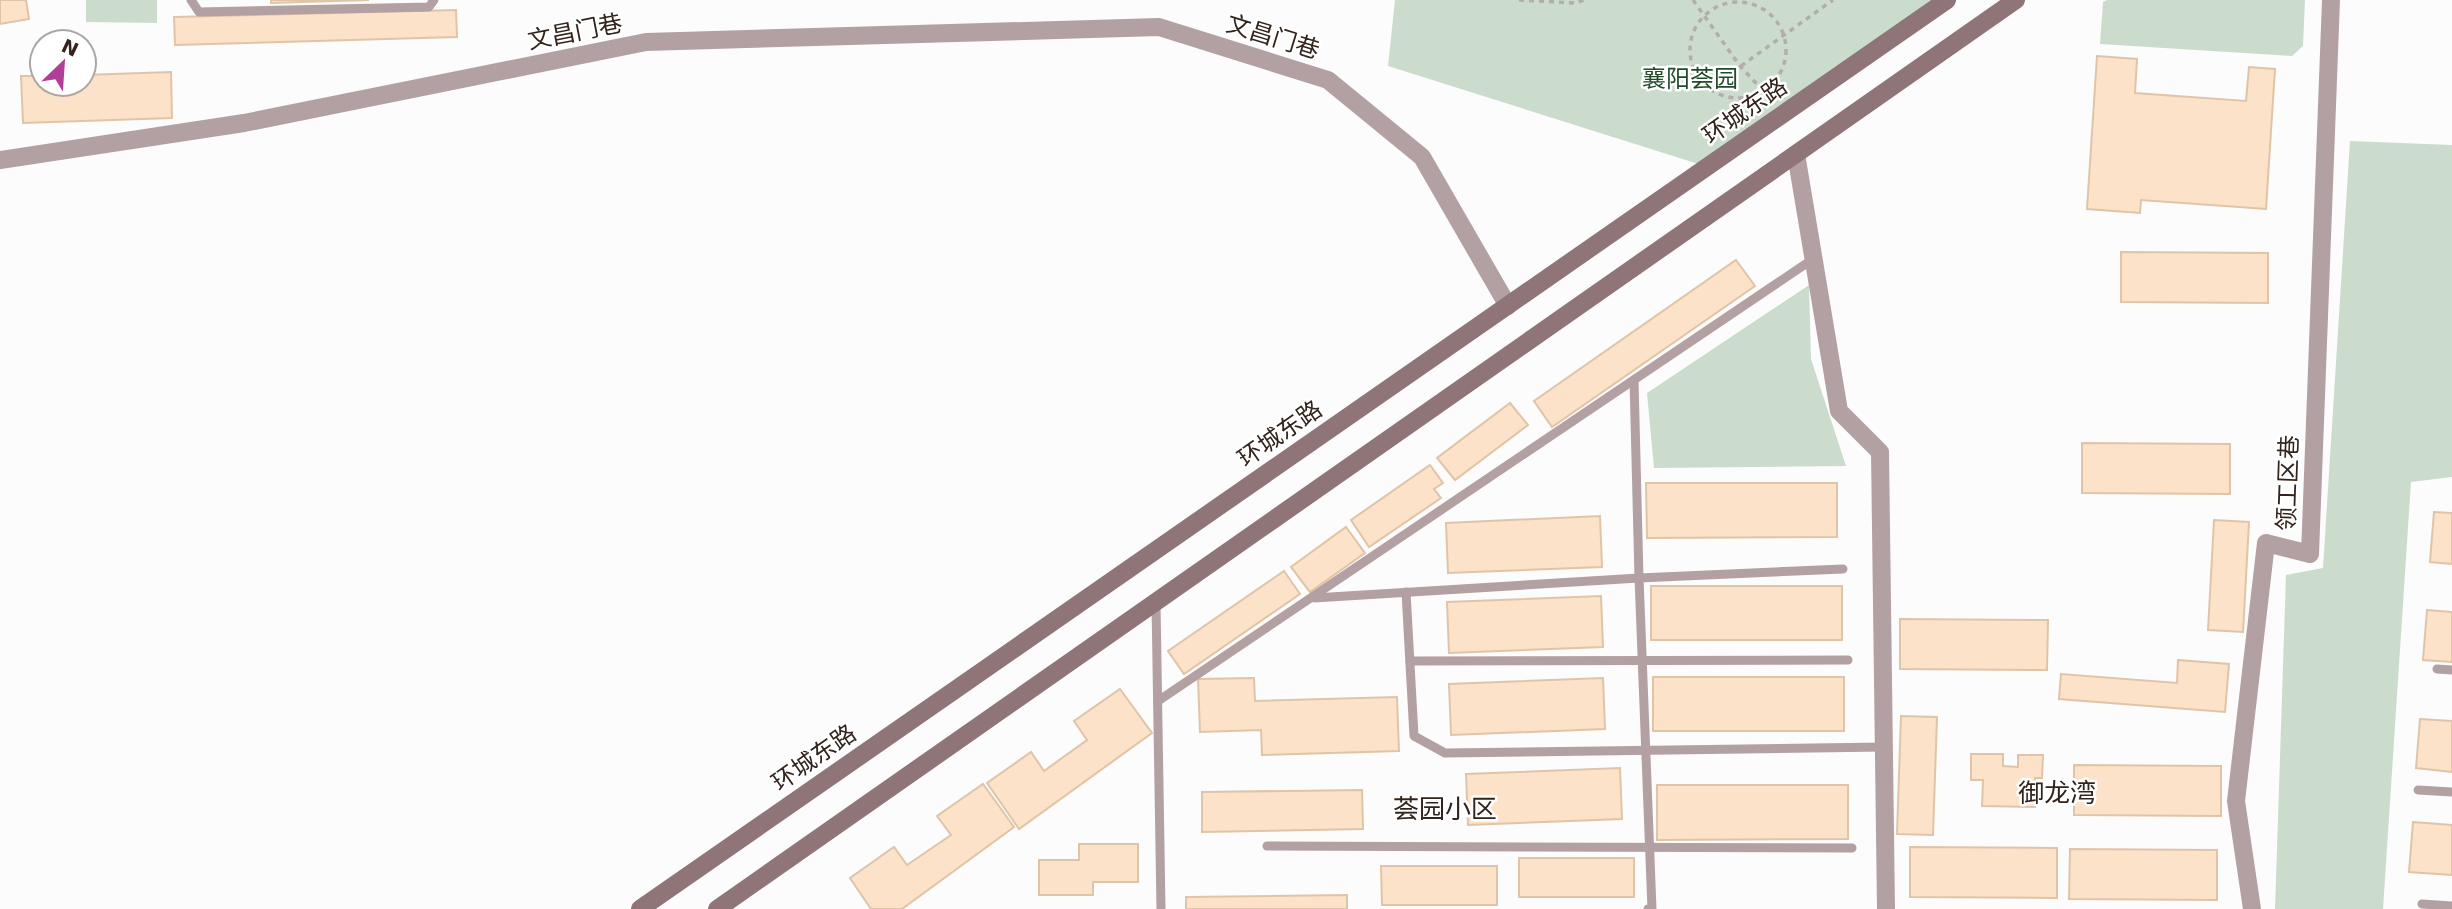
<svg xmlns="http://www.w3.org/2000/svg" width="2452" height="909" font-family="'DejaVu Sans','Noto Sans SC',sans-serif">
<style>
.green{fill:#cbdccd}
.building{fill:#fce2c8;stroke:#e0c4a8;stroke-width:2}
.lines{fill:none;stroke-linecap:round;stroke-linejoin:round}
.path{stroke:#b3adab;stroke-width:3.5;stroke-dasharray:5 5;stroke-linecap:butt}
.service{stroke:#b3a0a2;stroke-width:9}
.minor{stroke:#b3a0a2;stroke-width:18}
.secondary{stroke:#8f7577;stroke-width:18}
.labels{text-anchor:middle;stroke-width:5;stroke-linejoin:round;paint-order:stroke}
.street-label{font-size:24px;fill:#32241c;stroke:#fff}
.park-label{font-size:24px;fill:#214b29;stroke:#fff}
.neighbourhood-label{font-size:26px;fill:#32241c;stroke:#fff}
</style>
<rect width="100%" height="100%" fill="#fcfcfc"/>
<g class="green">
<path d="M 86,0 L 157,0 L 157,23 L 86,22 Z"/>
<path d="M 1395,0 L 1947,0 L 1708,167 L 1388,66 Z"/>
<path d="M 2107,0 L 2305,0 L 2303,46 L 2292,56 L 2100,44 L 2103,2 Z"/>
<path d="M 2350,141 L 2452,145 L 2452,477 L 2411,482 L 2383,909 L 2275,909 L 2286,575 L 2323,568 Z"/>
<path d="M 1809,285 L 1811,359 L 1846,466 L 1654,468 L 1647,393 Z"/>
</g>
<g class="building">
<path d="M 0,0 L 26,0 L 29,19 L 0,24 Z"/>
<path d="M 271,0 L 369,0 L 271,3 Z"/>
<path d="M 456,10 L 457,37 L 175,45 L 174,17 Z"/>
<path d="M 2097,56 L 2137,59 L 2135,93 L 2246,101 L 2249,67 L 2275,69 L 2266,209 L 2141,200 L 2140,213 L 2087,209 Z"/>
<path d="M 171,72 L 172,118 L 23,123 L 21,76 L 42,76 L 42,84 L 84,84 L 84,75 Z"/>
<path d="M 2121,252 L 2268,253 L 2268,303 L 2121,302 Z"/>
<path d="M 1736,260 L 1755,286 L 1552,427 L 1534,401 Z"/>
<path d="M 1510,403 L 1528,425 L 1455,480 L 1437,458 Z"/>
<path d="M 2082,443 L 2230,444 L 2230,494 L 2082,493 Z"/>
<path d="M 1430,465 L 1443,483 L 1434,489 L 1441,498 L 1369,547 L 1351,520 Z"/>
<path d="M 1646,483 L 1837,483 L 1837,537 L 1647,538 Z"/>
<path d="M 2434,512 L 2452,513 L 2452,564 L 2430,562 Z"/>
<path d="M 1600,516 L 1602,567 L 1448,573 L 1446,523 Z"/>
<path d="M 2214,520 L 2249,522 L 2243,632 L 2208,630 Z"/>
<path d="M 1346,527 L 1365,553 L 1310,592 L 1291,567 Z"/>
<path d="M 1284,571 L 1300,594 L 1184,674 L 1168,651 Z"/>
<rect x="1651" y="586" width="191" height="54"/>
<path d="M 1601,596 L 1603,647 L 1449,653 L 1447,602 Z"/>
<path d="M 2427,610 L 2452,612 L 2452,662 L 2423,660 Z"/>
<path d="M 1900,619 L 2048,620 L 2047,670 L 1900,669 Z"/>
<path d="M 2178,660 L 2229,664 L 2225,712 L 2059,699 L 2061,674 L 2177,683 Z"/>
<rect x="1653" y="677" width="191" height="54"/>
<path d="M 1254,678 L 1255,701 L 1397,697 L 1399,751 L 1262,755 L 1261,730 L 1200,732 L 1198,679 Z"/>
<path d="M 1603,678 L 1605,729 L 1451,735 L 1449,684 Z"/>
<path d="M 1120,689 L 1152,733 L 1019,829 L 987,783 L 1031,752 L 1044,771 L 1087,740 L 1074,721 Z"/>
<path d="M 1901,716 L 1937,717 L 1933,835 L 1897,834 Z"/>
<path d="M 2420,719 L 2452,721 L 2452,772 L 2416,768 Z"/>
<path d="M 1971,754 L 2003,754 L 2003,766 L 2018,767 L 2018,755 L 2043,755 L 2042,778 L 2035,778 L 2035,807 L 1982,806 L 1983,780 L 1971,780 Z"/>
<path d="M 2074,765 L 2221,766 L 2221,816 L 2074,815 Z"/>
<path d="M 1620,768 L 1622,819 L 1468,825 L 1466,774 Z"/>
<path d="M 983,784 L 1014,827 L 902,909 L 871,909 L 850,878 L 894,847 L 907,865 L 951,835 L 937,816 Z"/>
<path d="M 1657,785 L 1848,785 L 1848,839 L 1657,840 Z"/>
<path d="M 1362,790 L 1363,829 L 1202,832 L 1202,792 Z"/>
<path d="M 2413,822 L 2452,825 L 2452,875 L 2409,872 Z"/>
<path d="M 1079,844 L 1138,844 L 1138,882 L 1093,882 L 1093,895 L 1039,895 L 1039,860 L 1079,860 Z"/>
<path d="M 1910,847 L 2057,848 L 2057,898 L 1910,897 Z"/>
<path d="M 2070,849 L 2217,850 L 2217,900 L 2069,899 Z"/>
<rect x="1519" y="858" width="115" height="39"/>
<path d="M 1381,866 L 1497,866 L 1497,905 L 1382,905 Z"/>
<path d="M 1347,895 L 1347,909 L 1186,909 L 1186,897 Z"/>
</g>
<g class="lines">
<g class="path">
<path d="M 1519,0 L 1575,3 L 1584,0"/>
<path d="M 1693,0 L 1740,66 L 1771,99"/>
<circle cx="1738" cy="50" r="48"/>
<path d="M 1741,66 L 1833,0"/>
</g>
<g class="service">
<path d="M 191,0 L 199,12 L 429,7 L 434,0"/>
<path d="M 1634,380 L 1639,578 L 1652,909 L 1648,909"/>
<path d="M 1406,592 L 1414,736 L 1445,753 L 1884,747"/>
<path d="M 1314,598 L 1639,578 L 1843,569"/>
<path d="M 1156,603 L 1161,909"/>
<path d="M 1410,661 L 1848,660"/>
<path d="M 2437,669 L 2452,670"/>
<path d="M 1158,701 L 1813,259"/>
<path d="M 2418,790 L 2452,792"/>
<path d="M 1267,846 L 1852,848"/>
<path d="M 2422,904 L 2452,906"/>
</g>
<g class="minor">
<path d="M 1796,154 L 1839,411 L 1880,452 L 1886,909"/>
<path d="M 0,160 L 244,123 L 646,42 L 1159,27 L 1328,80 L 1422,157 L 1508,306"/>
<path d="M 2252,909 L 2236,801 L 2266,543 L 2310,554 L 2331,0"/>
</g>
<g class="secondary">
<path d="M 640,909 L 1947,0"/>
<path d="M 717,909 L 2016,0"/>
</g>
</g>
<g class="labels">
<g class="street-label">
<text transform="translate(575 32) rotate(-11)" y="8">文昌门巷</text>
<text transform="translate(1273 37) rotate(17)" y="8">文昌门巷</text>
<text transform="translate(1745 111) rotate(-35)" y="8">环城东路</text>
<text transform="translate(1280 434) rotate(-35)" y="8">环城东路</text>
<text transform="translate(2288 483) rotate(-88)" y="8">领工区巷</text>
<text transform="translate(814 758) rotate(-35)" y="8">环城东路</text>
</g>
<g class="park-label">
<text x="1690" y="87">襄阳荟园</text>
</g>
<g class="neighbourhood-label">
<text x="2057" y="802">御龙湾</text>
<text x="1445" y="818">荟园小区</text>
</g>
</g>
<g transform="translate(63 63) rotate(25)"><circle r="33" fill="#ffffff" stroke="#ada7a4" stroke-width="2"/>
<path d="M0-5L12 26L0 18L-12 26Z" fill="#b13e97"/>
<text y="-10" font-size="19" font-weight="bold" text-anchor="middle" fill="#32241c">N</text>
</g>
</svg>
